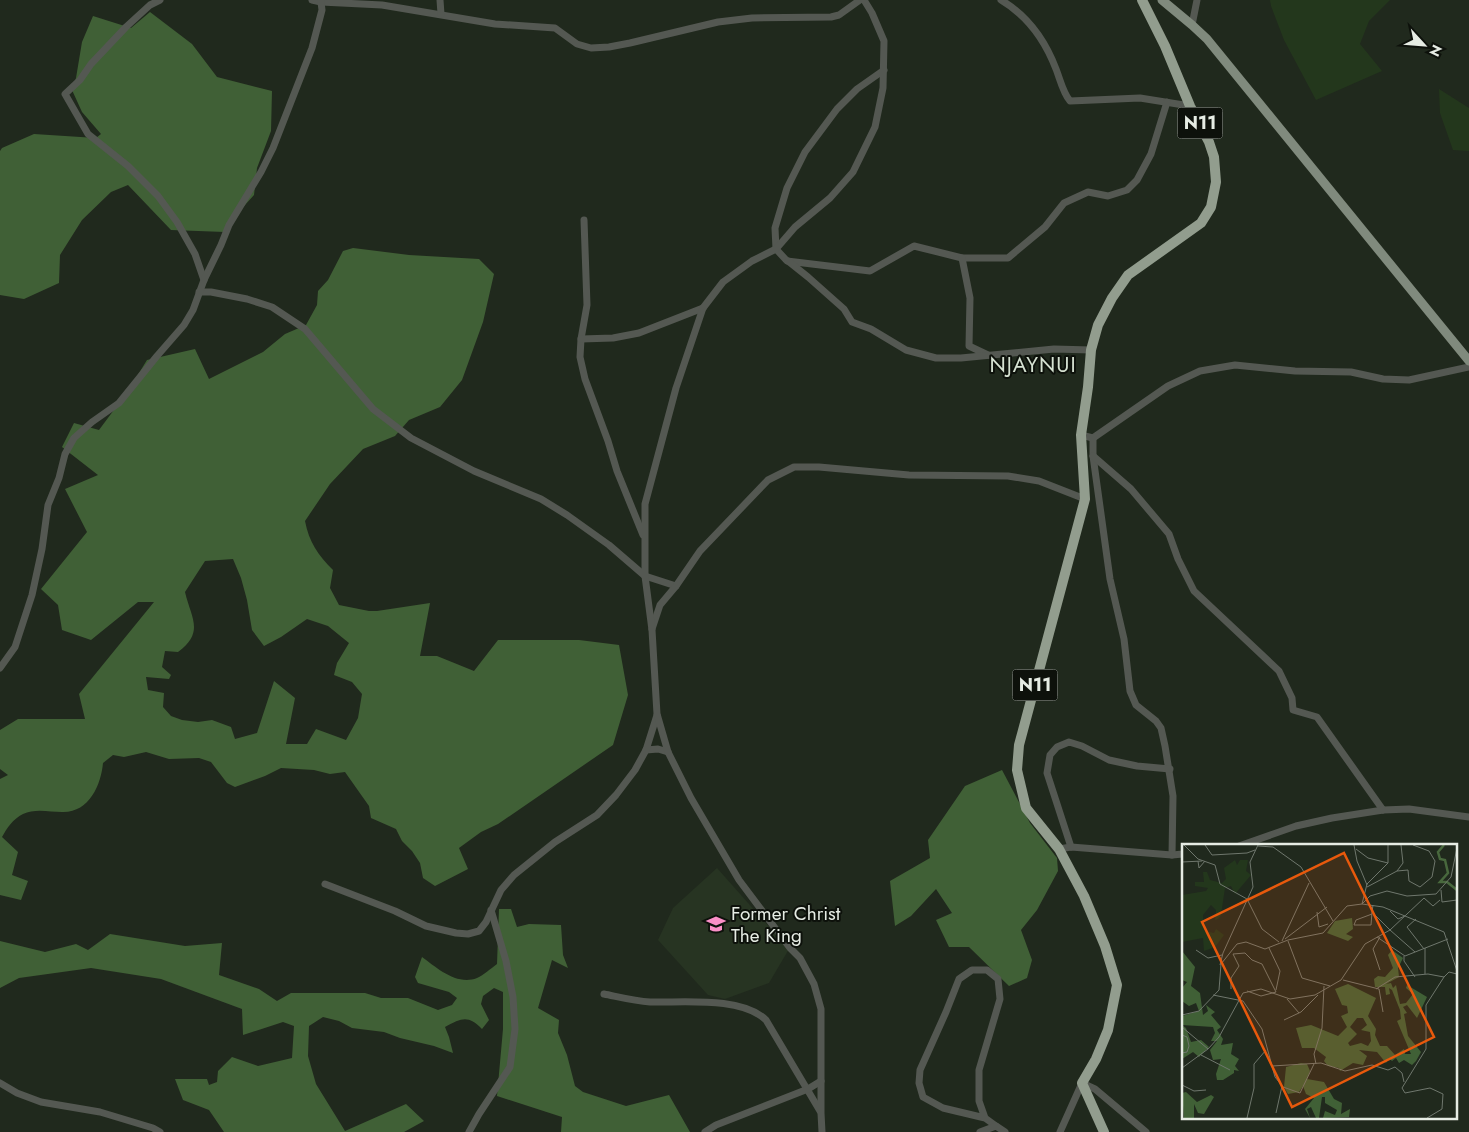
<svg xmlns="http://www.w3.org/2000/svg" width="1469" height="1132" font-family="Jost,sans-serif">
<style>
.built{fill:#273422}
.green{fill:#23371c}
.forest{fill:#406036;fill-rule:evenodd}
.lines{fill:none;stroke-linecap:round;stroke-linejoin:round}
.minor{stroke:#545852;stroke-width:7}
.major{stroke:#808a7d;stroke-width:9}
.highway{stroke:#929d8e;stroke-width:10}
.labels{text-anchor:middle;stroke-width:4;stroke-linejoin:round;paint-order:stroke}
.shield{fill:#0d110b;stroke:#a5aaa3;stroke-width:1}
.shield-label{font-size:18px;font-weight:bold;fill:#e6ece4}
.poi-label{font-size:19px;fill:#e6ece4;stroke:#0d110b;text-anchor:start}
.quarter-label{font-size:21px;letter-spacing:1px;fill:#d6e2d2;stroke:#0d110b}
.inset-river{fill:none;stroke:#48683d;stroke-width:2.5}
.inset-road{fill:none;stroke:#6f776d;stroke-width:1}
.view{fill:#e8590c;fill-opacity:0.15;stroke:#e8590c;stroke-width:2.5}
.inset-edge{fill:none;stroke:#e6ece4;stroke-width:2.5}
</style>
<rect width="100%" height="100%" fill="#20291d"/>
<path class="built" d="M 717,868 L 789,949 L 769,983 L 725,999 L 708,995 L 658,940 L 673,908 Z"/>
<g class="green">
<path d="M 1270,0 L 1390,0 L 1369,21 L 1360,44 L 1382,71 L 1316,100 L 1284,40 L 1271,6 Z"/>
<path d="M 1439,89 L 1469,108 L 1469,151 L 1453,150 L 1440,113 Z"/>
</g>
<g class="forest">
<path d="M 150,12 L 192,44 L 217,77 L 272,91 L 271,131 L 257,168 L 254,195 L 235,216 L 225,232 L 171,230 L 128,185 L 111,192 L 82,220 L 60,255 L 59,283 L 24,299 L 0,295 L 0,151 L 2,148 L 34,134 L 96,138 L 101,134 L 82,112 L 72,90 L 76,78 L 82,42 L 93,16 L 131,28 Z"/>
<path d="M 353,248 L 409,255 L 479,259 L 494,274 L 483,322 L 462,380 L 440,407 L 409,420 L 395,436 L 363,449 L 330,484 L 305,521 C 309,542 318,555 333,570 L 330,588 L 339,605 L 369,611 L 377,611 L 430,603 L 420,656 L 437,656 L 474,671 L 498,640 L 579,640 L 619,645 L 628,695 L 613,745 L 498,824 L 481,832 L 459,848 L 468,869 L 435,886 L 423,878 L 420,863 L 412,851 L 402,841 L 396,829 L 371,818 L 369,806 L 345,772 L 330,774 L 314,770 L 281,768 L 265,776 L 235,787 L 227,783 L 211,762 L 199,758 L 169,759 L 146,752 L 124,757 L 113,755 L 103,763 C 101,785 89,813 62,812 C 50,812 35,808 23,814 C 13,819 7,828 2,837 L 18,852 L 12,875 L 28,881 L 21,900 L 0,895 L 0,779 L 8,775 L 0,769 L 0,730 L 18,719 L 85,719 L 79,694 L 154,602 L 138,602 L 91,640 L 62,630 L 58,605 L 41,589 L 87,532 L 65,489 L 98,475 L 62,447 L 74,423 L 99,430 L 128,391 L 147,360 L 195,349 L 209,379 L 263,352 L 285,334 L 306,325 L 317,305 L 318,291 L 328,280 L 343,251 ZM 233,559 L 241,578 L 247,600 L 252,630 L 264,646 L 281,637 L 307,619 L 328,626 L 349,643 L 337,663 L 334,675 L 352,682 L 362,694 L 358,718 L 346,740 L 316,729 L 307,744 L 286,744 L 295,698 L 274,681 L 257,733 L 235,739 L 231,727 L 212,720 L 198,722 L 182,720 L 171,716 L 163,707 L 164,693 L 148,690 L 146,677 L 169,679 L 171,675 L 162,667 L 165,651 L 178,652 C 205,632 191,618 185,592 L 205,561 Z"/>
<path d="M 1002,770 L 1030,823 L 1057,858 L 1058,871 L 1037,910 L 1021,930 L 1032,960 L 1027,978 L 1009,986 L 969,947 L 949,947 L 936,920 L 952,913 L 936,889 L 911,916 L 895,926 L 890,881 L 930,858 L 928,840 L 965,786 Z"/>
<path d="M 499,909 L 511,909 L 517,927 L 529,924 L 561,925 L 563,955 L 568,968 L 552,960 L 538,1008 L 559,1020 L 558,1033 L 567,1055 L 575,1086 L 583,1092 L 626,1106 L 669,1095 L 690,1132 L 561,1132 L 562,1117 L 497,1096 L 503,1029 L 503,992 L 494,988 L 483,996 L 481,1004 L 489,1020 L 482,1029 C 468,1015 462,1018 445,1027 L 449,1037 L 453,1053 L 434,1046 L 400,1038 L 384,1032 L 352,1028 L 339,1021 L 323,1017 L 309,1026 L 308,1056 L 316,1084 L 345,1131 L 406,1104 L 424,1121 L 404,1132 L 224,1132 L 209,1110 L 183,1100 L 175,1079 L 207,1079 L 209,1085 L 217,1082 L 218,1071 L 232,1057 L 258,1066 L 292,1058 L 294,1026 L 283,1022 L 243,1035 L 242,1009 L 161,979 L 91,968 L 19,978 L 0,988 L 0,941 L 45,952 L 76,944 L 88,950 L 110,934 L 185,946 L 222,943 L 219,975 L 259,989 L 277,1001 L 291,993 L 365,993 L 381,998 L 408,998 L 438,1010 L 452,1005 L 457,998 L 449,992 L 418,983 L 415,977 L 422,957 C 437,968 457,986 477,978 C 484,975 490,969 497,964 Z"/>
</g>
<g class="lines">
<g class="minor">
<path d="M 160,0 L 150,5 L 126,27 L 91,64 L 80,80 L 65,94 L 88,134 L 128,166 L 158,196 L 177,222 L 195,254 L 204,280"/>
<path d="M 312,0 L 321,2 L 382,5 L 495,24 L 555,28 L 577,44 L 591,48 L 609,47 L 630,43 L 718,22 L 752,18 L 831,17 L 839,15 L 860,0"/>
<path d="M 440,0 L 441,14"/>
<path d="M 1001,0 C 1028,16 1045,40 1056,69 C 1060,79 1063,93 1070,101 L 1140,98 L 1190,106"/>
<path d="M 1192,25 L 1197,0"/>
<path d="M 884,70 L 857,89 L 837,109 L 805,152 L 787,188 L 775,228 L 776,249 L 787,261 L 870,271 L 914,246 L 962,258 L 1008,258 L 1045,227 L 1064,203 L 1088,192 L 1108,196 L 1127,190 L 1137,180 L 1151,154 L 1167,102"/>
<path d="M 584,220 L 587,305 L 581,339 L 580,357 L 585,379 L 608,441 L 617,471 L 643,535"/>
<path d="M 962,258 L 970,298 L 969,346 L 988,355"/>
<path d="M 788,261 L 808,277 L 844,309 L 852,322 L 871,329 L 906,350 L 936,358 L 961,358 L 1054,349 L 1091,350"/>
<path d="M 199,292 L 211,292 L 247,299 L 272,307 L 305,329 L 373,409 L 411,438 L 474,471 L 541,499 L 567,515 L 609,545 L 645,576 L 676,586"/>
<path d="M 581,339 L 613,338 L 639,333 L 703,308"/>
<path d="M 1081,435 L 1093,438 L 1168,386 L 1200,371 L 1235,365 L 1295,371 L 1351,372 L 1383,379 L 1409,380 L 1469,367"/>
<path d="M 1093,438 L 1093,456 L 1110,579 L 1124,639 L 1130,691 L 1136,705 L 1156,721 L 1161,728 L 1165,746 L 1173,796 L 1172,855"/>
<path d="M 1093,456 L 1131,489 L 1169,534 L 1178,559 L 1194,591 L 1279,671 L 1292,698 L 1293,710 L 1317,717 L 1383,810"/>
<path d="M 652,629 L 660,605 L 676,586 L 700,551 L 768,480 L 794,467 L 819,467 L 909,475 L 1008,476 L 1039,481 L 1085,499"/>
<path d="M 0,668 L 15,647 L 32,595 L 42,549 L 48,505 L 59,478 L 65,454 L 74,438 L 92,422 L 119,403 L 157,356 L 184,325 L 193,310 L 204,280 L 221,245 L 229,225 L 261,172 L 273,148 L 312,48 L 322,10 L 321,2"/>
<path d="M 646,750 L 658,749 L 668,752"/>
<path d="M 1239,846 L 1296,826 L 1332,818 L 1383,810 L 1409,809 L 1469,817"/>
<path d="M 1071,847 L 1047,773 L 1050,755 L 1057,747 L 1069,742 L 1082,746 L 1109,760 L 1137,766 L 1170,769"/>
<path d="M 1059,849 L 1071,847 L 1172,855 L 1183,854"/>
<path d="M 325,884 L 395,911 L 426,926 L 456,933 L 468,934 L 479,931 L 486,922 L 501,890 L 514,875 L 555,842 L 597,815 L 616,795 L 635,770 L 646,750 L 657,715"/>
<path d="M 604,994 C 619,997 635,1001 650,1002 C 682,1003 741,996 766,1020 L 820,1111"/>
<path d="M 0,1083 L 17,1093 L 41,1102 L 100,1112 L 153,1128 L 160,1132"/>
<path d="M 985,1118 L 979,1101 L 979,1070 L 1000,999 L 998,979 L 987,970 L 972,970 L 959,979 L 946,1012 L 920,1070 L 919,1083 L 923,1097 L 943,1108 L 985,1118 L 996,1126"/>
<path d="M 469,1132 L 479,1114 L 510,1067 L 515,1029 L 513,997 L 506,961 L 491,910"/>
<path d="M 705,1132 L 716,1125 L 808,1089 L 821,1081"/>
<path d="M 822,1132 L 821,1113 L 821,1009 L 814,984 L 800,958 L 790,948 L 739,880 L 691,798 L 668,752 L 657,714 L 652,630 L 645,576 L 645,504 L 676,388 L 703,308 L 723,282 L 752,261 L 776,249 L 795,227 L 830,198 L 853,172 L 875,127 L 883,88 L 884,41 L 872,13 L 864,0"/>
<path d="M 980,1132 L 996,1126 L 1005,1132"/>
<path d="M 1060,1132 L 1082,1083 L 1095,1089 L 1146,1132"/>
</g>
<path class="major" d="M 1162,0 L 1192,25 L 1207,39 L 1469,361"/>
<path class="highway" d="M 1104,1132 L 1082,1083 L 1096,1059 L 1108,1030 L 1117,985 L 1105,946 L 1084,896 L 1059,849 L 1026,808 L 1017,770 L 1019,745 L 1085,499 L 1081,435 L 1088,387 L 1091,350 L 1098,325 L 1112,298 L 1128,275 L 1201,223 L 1211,207 L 1216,182 L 1214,157 L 1209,142 L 1190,106 L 1165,46 L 1142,0"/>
</g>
<defs>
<g id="school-bare" transform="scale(1.5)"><path d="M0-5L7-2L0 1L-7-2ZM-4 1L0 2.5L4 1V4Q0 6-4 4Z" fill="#fa8fc7" stroke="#0d110b" stroke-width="2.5" paint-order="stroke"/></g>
</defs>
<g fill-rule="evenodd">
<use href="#school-bare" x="716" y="924"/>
</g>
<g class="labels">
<g class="shield">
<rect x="1177.5" y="107.5" width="45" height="31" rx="4"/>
<rect x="1012.5" y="669.5" width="45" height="31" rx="4"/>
</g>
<g class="shield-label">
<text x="1200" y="129">N11</text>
<text x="1035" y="691">N11</text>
</g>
<g class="poi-label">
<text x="731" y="920">Former Christ<tspan x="731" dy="22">The King</tspan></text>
</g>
<g class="quarter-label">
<text x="1033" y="372">NJAYNUI</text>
</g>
</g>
<g transform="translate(1182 844)">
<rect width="275" height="275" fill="#20291d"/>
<path d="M 53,16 L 55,21 L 58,16 L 66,16 L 64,27 L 69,31 L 53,50 L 49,42 L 43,44 L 39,71 L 36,75 L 33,76 L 34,66 L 29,61 L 21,71 L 22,87 L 32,89 L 34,85 L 42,91 L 33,103 L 22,107 L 21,94 L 0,98 L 0,51 L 24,47 L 26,44 L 13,42 L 13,38 L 22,38 L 21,28 L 25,28 L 28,36 L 40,39 L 44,35 L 42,24 Z" fill="#23371c"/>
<path d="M 170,74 L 171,85 L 164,90 L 171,93 L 166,97 L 145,89 L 153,77 ZM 210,106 L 221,114 L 216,124 L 217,133 L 204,140 L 209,139 L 211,144 L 214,141 L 218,160 L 224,159 L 231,150 L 224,144 L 225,141 L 245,153 L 235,174 L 225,161 L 221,163 L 225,169 L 222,170 L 226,192 L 239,208 L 234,217 L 230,221 L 222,216 L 217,219 L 214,214 L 210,217 L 207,214 L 204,219 L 195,208 L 177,206 L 185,212 L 181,221 L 171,219 L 158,227 L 157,224 L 146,222 L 142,217 L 144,213 L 132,204 L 120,204 L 114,184 L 129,181 L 156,192 L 165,183 L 159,172 L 166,169 L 165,162 L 160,161 L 153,145 L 166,140 L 194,154 L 186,172 L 194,185 L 193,191 L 198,202 L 205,202 L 213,211 L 222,205 L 223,210 L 229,210 L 215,177 L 219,175 L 218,166 L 210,146 L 207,144 L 208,150 L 204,151 L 203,143 L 193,143 L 192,135 L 196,132 L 203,133 L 211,124 L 206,111 ZM 175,174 L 181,174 L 185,181 L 179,186 L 188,188 L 189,197 L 186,202 L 179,199 L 168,202 L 166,199 L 175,190 L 168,183 ZM 0,107 L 13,123 L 9,142 L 18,149 L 21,171 L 26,167 L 24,161 L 33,168 L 29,171 L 39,183 L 35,186 L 41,195 L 39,201 L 51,199 L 49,210 L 57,215 L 53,222 L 57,227 L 52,226 L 52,229 L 41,236 L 35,236 L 34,230 L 39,215 L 31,216 L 28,206 L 35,197 L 29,197 L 33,189 L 31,183 L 0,181 L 4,184 L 9,198 L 19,196 L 27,203 L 17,213 L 11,208 L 0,215 L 0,172 L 17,167 L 14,159 L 7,162 L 0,157 L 0,144 L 5,138 L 0,136 ZM 119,219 L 125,220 L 128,227 L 125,235 L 142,238 L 152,255 L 160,259 L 159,270 L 168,265 L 167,273 L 141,274 L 143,267 L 153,271 L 155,266 L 143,259 L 143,253 L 140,253 L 137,274 L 134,274 L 129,263 L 125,265 L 128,274 L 123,265 L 132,254 L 124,250 L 121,242 L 117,248 L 106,250 L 102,243 L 104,223 ZM 4,248 L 15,258 L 29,251 L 32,253 L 22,270 L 16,269 L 12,260 L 12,274 L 2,274 L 0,249 Z" fill="#406036" fill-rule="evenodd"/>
<path class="inset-river" d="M 262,1 L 256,8 L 258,15 L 263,16 L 266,29 L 258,38 L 265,38 L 275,46"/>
<path class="inset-road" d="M 2,1 L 16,15 L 33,21 L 38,40 L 65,55 L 80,85 L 97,98M 23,1 L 30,11 L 65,9 L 73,6M 172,1 L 175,17 L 185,41M 206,1 L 206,19 L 185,40 L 180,60 L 201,63 L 262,88 L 275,127M 76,2 L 91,3 L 119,23 L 151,77M 174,5 L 186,14 L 206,19M 16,17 L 17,24 L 23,17M 0,18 L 20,17M 215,27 L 221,19 L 219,1M 185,43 L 215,27 L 226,26 L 227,37 L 238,43 L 250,33 L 253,17 L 247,7 L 231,1M 259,46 L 260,58 L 275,56M 208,67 L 216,75 L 223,72M 135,68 L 137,83 L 146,80M 190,70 L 174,76 L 172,81 L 189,81 L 190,68M 234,75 L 225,83 L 242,105M 195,93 L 223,112 L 266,95M 103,95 L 145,63M 100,97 L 127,39M 106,97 L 120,134 L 148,142M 87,104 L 98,127 L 94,146M 243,104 L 243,130M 14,106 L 26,114 L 40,111M 233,108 L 208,86 L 242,54 L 251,62 L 258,56M 51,110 L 63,109 L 70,116 L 80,120 L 94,148 L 79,152 L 65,147M 222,112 L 222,117 L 233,133M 38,121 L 41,109 L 71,43 L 68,18 L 76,1M 198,126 L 191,105 L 198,93M 161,136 L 197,145 L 201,168M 49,145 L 49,134 L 57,122 L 51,110M 194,145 L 213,133 L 246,130 L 262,133M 31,151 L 61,157 L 80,185 L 93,233 L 101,243 L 118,249 L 132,220M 105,155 L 117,169M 0,171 L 17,167 L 37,146 L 39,120 L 55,100 L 64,98 L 83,105 L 106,96 L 141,89 L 165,62 L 180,60 L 188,52 L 205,47 L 225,52 L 254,50 L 269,33 L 275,4M 102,176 L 119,168 L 136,151M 0,183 L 26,205M 0,191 L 5,193 L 7,202 L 5,208 L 0,209M 19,211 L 48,226M 134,220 L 132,210 L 140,184 L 142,142M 90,222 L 139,219 L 163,227 L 190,221 L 206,226 L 213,223 L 220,229 L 222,238M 0,224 L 26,205 L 37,193 L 61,149 L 79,145 L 108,155 L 133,151 L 159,136 L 183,100 L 208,86 L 190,68 L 191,61M 0,241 L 12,247 L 24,246M 94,269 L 100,242M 65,274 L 72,244 L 72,220 L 84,206M 245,274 L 260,265 L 261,250 L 248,244 L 223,249 L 220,244 L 244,205 L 244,161 L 262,133 L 267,128 L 275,130"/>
<path class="view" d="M 162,9 L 252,193 L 110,263 L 20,78 Z"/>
<rect width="275" height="275" class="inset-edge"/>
</g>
<g transform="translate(1424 45) rotate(116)" stroke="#0d110b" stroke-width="4" paint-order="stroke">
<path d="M0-4L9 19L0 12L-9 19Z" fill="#e6ece4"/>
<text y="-8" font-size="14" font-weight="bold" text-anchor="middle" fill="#e6ece4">N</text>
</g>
</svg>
